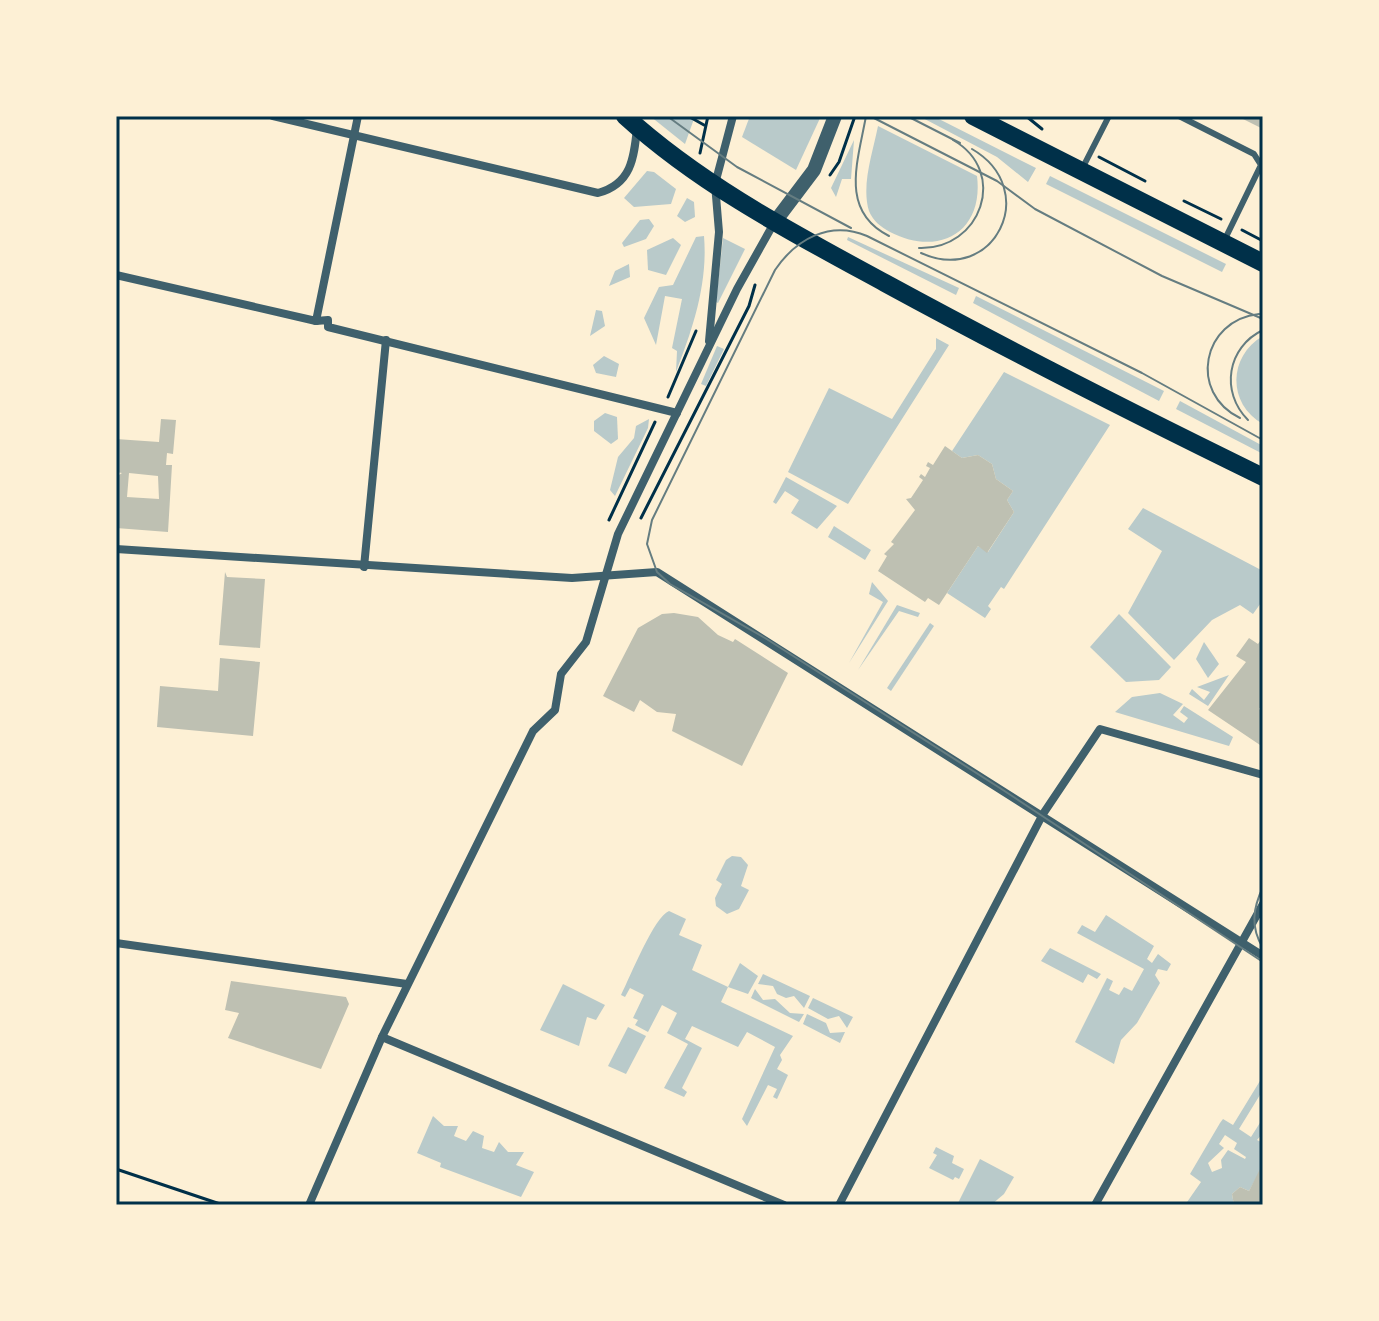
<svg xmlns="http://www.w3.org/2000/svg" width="1379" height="1321" font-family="'PT Sans Narrow',sans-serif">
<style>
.green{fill:#b9caca;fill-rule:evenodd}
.building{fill:#bec0b2;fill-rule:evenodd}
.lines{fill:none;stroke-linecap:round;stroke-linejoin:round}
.path{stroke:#003049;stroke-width:3}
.service{stroke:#3f606c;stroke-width:6}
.minor{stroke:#3f606c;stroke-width:8}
.tertiary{stroke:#3f606c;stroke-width:14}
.primary{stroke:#003049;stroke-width:18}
.tram{stroke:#657d81;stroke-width:2}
.neatline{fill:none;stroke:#003049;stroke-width:3}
</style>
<rect width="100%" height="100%" fill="#fdf0d5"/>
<g class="green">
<path d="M 650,116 L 695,116 L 685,144 Z"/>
<path d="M 750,116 L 821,116 L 796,170 L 742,137 Z"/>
<path d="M 919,116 L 933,116 L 1036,168 L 1028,182 L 997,157 Z"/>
<path d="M 878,126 L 977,176 C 984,233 938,257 890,232 C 881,227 873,221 869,211 C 861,185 873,152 878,126 Z"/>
<path d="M 854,140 L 851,179 L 842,179 L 836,197 L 831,188 Z"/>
<path d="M 647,171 L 654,172 L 676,189 L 671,204 L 634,207 L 624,198 Z"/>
<path d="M 1050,176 L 1226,264 L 1222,272 L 1046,184 Z"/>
<path d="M 687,198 L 694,202 L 695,217 L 685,222 L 677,216 Z"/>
<path d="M 649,219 L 654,226 L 646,239 L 624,247 L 622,243 L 640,220 Z"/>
<path d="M 704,236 C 708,284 693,328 676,372 L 677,351 L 672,348 L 682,299 L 665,296 L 656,345 L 644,318 L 659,287 L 673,285 L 696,237 Z"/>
<path d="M 848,237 L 959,288 L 956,295 L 847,240 Z"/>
<path d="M 673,238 L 681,245 L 666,275 L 648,270 L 647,250 Z"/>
<path d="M 723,238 L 745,249 L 718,303 L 716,302 Z"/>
<path d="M 629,264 L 630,277 L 609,286 L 615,271 Z"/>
<path d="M 976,296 L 1164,391 L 1159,401 L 973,303 Z"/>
<path d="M 596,310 L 602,311 L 605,326 L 590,336 Z"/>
<path d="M 1263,336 L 1263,424 C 1227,404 1228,356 1263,336 Z"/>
<path d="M 936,338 L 949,345 L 848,504 L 788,472 L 829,388 L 892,419 L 936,349 Z"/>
<path d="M 717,346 L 724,349 L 706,386 L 701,384 Z"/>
<path d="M 604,356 L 619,364 L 616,377 L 596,373 L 593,365 Z"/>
<path d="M 1004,372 L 1110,425 L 1004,589 L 1001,587 L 988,606 L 991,609 L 985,618 L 947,593 L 978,546 L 988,552 L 1014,512 L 1007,500 L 1013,491 L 996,479 L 992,464 L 978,455 L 962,458 L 952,451 Z"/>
<path d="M 1180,401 L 1263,446 L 1263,454 L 1176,409 Z"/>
<path d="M 605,413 L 617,417 L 618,439 L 611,444 L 594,431 L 594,421 Z"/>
<path d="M 649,419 L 648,428 L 615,496 L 610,490 L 618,457 L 634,438 L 636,426 Z"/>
<path d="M 786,477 L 837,506 L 817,529 L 791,513 L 799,500 L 785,491 L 776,504 L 773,502 Z"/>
<path d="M 1143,508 L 1263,571 L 1263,600 L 1253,614 L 1240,605 L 1212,620 L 1174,660 L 1128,613 L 1162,551 L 1128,529 Z"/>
<path d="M 834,526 L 871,550 L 865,560 L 828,537 Z"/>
<path d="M 872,582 L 888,601 L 849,663 L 883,602 L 869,594 Z"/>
<path d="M 897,605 L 920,613 L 918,617 L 899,611 L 858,670 Z"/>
<path d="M 1119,614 L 1171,667 L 1159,680 L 1126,682 L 1090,647 Z"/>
<path d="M 930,623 L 934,626 L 891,691 L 887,688 Z"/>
<path d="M 1204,642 L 1219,664 L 1208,678 L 1196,659 Z"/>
<path d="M 1229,675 L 1208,706 L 1189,694 L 1192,689 L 1204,700 L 1210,692 L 1197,687 Z"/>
<path d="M 1160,693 L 1183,704 L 1173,715 L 1184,723 L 1188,718 L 1180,712 L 1184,706 L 1233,737 L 1229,746 L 1115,712 L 1132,697 Z"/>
<path d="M 732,856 L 741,857 L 748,865 L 741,886 L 749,890 L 739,909 L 727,914 L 716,906 L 715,898 L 722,884 L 716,880 L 726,860 Z"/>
<path d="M 669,911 L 686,919 L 679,935 L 702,945 L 692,970 L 728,987 L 740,963 L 758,976 L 748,994 L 728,987 L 721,1002 L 793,1036 L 780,1055 L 782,1060 L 777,1069 L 788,1075 L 777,1099 L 773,1097 L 777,1089 L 768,1085 L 747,1126 L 742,1119 L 775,1047 L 747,1032 L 738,1047 L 692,1026 L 685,1039 L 702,1048 L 682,1088 L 687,1092 L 684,1097 L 664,1088 L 688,1044 L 667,1033 L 677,1013 L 662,1005 L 648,1032 L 635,1025 L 638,1020 L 633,1018 L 644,995 L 630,988 L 625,997 L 621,995 C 631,975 654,917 669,911 Z"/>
<path d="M 1106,915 L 1154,946 L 1147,959 L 1152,963 L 1158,954 L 1171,964 L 1167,971 L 1158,969 L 1155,975 L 1160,983 L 1137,1023 L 1121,1040 L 1114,1064 L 1075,1042 L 1107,978 L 1113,981 L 1109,990 L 1119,995 L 1124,987 L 1132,991 L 1144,969 L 1077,933 L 1082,925 L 1095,932 Z"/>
<path d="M 1050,948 L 1101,974 L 1097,979 L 1088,974 L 1083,983 L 1041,961 Z"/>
<path d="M 763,974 L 810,996 L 804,1008 L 794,996 L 786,998 L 777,994 L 773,986 L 758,984 Z"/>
<path d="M 563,984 L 605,1005 L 596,1020 L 587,1017 L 579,1046 L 540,1030 Z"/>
<path d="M 755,989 L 763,1000 L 775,999 L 790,1013 L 804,1014 L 799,1022 L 751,998 Z"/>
<path d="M 813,998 L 853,1017 L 847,1028 L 839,1016 L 828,1019 L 808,1008 Z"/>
<path d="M 807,1014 L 826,1023 L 830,1033 L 845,1032 L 840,1043 L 803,1024 Z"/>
<path d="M 628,1027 L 646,1036 L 626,1074 L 608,1066 Z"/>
<path d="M 1263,1076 L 1263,1090 L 1239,1129 L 1251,1137 L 1263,1118 L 1263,1133 L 1257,1140 L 1261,1142 L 1263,1139 L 1263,1166 L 1249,1191 L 1240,1187 L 1232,1194 L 1234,1205 L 1185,1205 L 1201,1182 L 1190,1174 L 1220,1123 L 1223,1119 L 1233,1125 ZM 1225,1135 L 1237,1143 L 1234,1149 L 1246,1157 L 1245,1159 L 1228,1150 L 1221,1160 L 1222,1168 L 1212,1172 L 1208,1163 L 1224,1148 L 1219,1144 Z"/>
<path d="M 433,1116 L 444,1126 L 458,1126 L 454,1136 L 466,1141 L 473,1131 L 484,1136 L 482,1148 L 494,1152 L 499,1142 L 508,1152 L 524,1152 L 516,1165 L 534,1172 L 521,1197 L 440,1167 L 441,1163 L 417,1153 Z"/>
<path d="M 936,1147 L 954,1156 L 952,1163 L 964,1169 L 959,1179 L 955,1177 L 953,1180 L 929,1168 L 937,1155 L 933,1153 Z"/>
<path d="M 980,1159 L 1014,1177 L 1004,1194 L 991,1205 L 957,1205 Z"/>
</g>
<g class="building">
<path d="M 1237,116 L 1263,116 L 1263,129 Z"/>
<path d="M 161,419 L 176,420 L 173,454 L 167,453 L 166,465 L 172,465 L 168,532 L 116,528 L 116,477 L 122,473 L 116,472 L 116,439 L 159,442 ZM 129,473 L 158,476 L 159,499 L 127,497 Z"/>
<path d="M 945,446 L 962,458 L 978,455 L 992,464 L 996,479 L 1013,491 L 1007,500 L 1014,512 L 987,553 L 978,546 L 939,605 L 928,598 L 925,602 L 878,571 L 887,556 L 884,554 L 894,544 L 891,542 L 915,510 L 906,499 L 911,498 L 923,480 L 919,477 L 921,474 L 925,477 L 930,468 L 926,466 L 928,462 L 933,465 Z"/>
<path d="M 225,572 L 227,577 L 265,579 L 260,648 L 219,645 Z"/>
<path d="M 674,613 L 698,617 L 718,635 L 733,642 L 735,639 L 788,673 L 742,766 L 672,731 L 676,714 L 657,712 L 640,700 L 634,712 L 603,696 L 638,628 L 662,614 Z"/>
<path d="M 1263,637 L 1263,704 L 1259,709 L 1263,712 L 1263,747 L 1208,710 L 1246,662 L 1236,656 L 1249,638 L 1258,644 Z"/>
<path d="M 220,658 L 260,662 L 253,736 L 157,727 L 160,686 L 218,691 Z"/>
<path d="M 231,981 L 346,997 L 349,1004 L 321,1069 L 228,1038 L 239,1013 L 225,1010 Z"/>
<path d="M 1263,1163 L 1263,1205 L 1234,1205 L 1232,1194 L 1240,1187 L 1249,1191 Z"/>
</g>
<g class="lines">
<g class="path">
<path d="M 688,116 L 704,125"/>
<path d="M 1026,116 L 1042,129"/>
<path d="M 700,153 L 708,116"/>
<path d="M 1099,157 L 1145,181"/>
<path d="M 830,175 L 839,162 L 855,116"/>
<path d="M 1184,201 L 1221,219"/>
<path d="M 1242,230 L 1263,241"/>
<path d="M 668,397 L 696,331"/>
<path d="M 641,518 L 749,306 L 755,285"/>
<path d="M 609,520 L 655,422"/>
<path d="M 116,1169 L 223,1205"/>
</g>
<g class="service">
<path d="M 1179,116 L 1254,154 L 1261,165 L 1225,239"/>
<path d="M 1082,169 L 1109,116"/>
</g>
<g class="minor">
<path d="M 273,116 L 598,193 C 631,184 634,159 637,128"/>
<path d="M 116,275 L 316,321 L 328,320 L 328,327 L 677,413"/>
<path d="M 316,321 L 358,116"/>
<path d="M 709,341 L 719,232 L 715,184 L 733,116"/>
<path d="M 116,549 L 572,578 L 657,572 L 1263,956"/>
<path d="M 364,567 L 386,340"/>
<path d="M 116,943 L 407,984"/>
<path d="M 382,1037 L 784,1205"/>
<path d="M 309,1205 L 382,1037 L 533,731 L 555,710 L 561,674 L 586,642 L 618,534 L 737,289 L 774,223"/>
<path d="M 839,1205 L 1043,814 L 1100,729 L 1263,775"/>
<path d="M 1095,1205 L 1263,904"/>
</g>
<path class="tertiary" d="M 774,223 L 814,170 L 835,116"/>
<g class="primary">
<path d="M 625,116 C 702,186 795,234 885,283 C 1010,351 1136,415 1263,477"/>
<path d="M 973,116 L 1263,263"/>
</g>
<g class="tram">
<path d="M 667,116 L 737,167 L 851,228"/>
<path d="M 866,116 C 858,161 839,211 889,236"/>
<path d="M 870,116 L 997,181 L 1035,209 L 1162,276 L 1263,319"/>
<path d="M 907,116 L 960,143"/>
<path d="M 919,248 C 981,250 1009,172 953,140"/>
<path d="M 921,253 C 994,286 1042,190 972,149"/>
<path d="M 1240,418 C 1188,393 1202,320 1259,314"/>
<path d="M 1248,420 C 1220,392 1227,347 1263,330"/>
<path d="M 1263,440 L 1142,373 L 867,236 C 830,220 796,239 775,270 L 652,520 L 647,544 L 657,572 L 670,584 L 765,638 L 1003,790 L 1263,962"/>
<path d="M 1263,887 C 1253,908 1250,927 1263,948"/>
</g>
</g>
<rect width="1379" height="1321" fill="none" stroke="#fdf0d5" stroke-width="236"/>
<rect x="118" y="118" width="1143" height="1085" class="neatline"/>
</svg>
